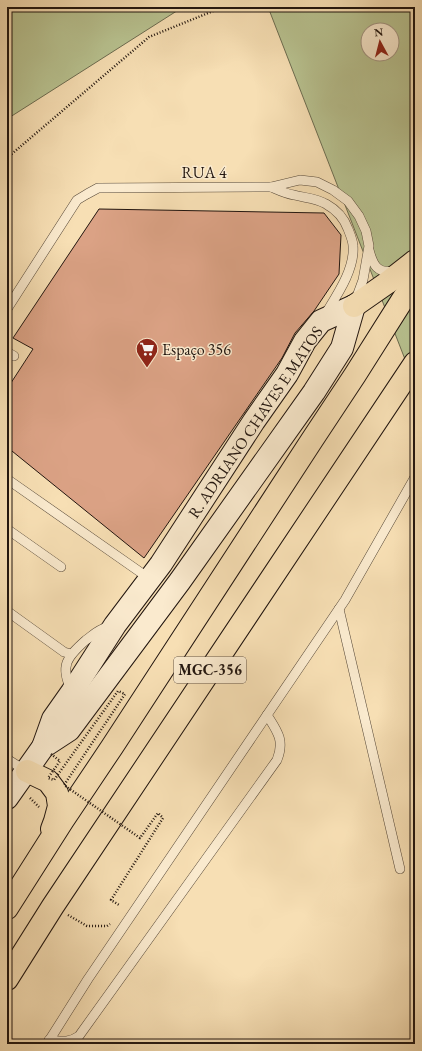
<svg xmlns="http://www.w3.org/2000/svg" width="422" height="1051" font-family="'EB Garamond',serif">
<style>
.green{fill:#b8c290;stroke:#6c6c50;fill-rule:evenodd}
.building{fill:#dba285;stroke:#21150f}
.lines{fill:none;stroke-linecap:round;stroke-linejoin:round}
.lane-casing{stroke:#564838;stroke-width:10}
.secondary-casing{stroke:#21150f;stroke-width:24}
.highway-casing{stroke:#21150f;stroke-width:24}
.path{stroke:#21150f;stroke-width:2.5;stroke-dasharray:1 2;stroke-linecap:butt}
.lane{stroke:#faeace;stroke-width:9}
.secondary{stroke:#faeace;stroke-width:22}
.highway{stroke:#f7dfb4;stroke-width:22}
.path-bridge{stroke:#21150f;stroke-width:2.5;stroke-dasharray:1 2;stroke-linecap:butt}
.labels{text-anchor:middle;stroke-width:3;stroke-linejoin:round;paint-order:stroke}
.shield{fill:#faeace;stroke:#625548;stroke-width:1}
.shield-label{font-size:15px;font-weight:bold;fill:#21150f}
.street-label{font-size:16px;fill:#21150f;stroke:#faeace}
.poi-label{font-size:16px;fill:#21150f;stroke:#faeace;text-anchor:start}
</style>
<rect width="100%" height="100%" fill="#f7dfb4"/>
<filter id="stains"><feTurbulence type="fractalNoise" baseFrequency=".005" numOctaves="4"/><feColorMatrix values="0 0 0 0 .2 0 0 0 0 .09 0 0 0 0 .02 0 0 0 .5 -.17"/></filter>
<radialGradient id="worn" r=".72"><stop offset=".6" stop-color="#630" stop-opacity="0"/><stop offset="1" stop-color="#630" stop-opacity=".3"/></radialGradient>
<g class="green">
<path d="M 7,7 L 183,7 L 7,119 Z"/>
<path d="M 268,7 L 415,7 L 415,385 ZM 368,30 L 392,30 L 392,54 L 368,54 Z"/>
</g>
<path class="building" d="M 99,209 L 324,213 L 341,235 L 339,274 L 314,311 L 295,333 L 282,358 L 144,558 L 7,447 L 7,389 L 33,349 L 13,338 Z"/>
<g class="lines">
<g class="lane-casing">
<g id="lane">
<path d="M 271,187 L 300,180 L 317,182 L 333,190 L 348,201 L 359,216 L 366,231 L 369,246 L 363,280 L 356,299"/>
<path d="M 369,250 C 373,265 377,274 395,271"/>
<path d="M 7,309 L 77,200 L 87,194 L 98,188 L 271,187 C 278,190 286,194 294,195 C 305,198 316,198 326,204 C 337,210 344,218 348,229 C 350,234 353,241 353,246 C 355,269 337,295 326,313"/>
<path d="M 7,352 L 14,356"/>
<path d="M 7,479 L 150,579"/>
<path d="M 7,529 L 61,567"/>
<path d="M 339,609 L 400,869"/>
<path d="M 7,611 L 64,652 L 71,654"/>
<path d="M 72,691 C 59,666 67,657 86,640 C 93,635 99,629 108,627"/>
<path d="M 7,759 L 26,771"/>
<path d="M 49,1040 C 61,1041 69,1043 79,1036 L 277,760 C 285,740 277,731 267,715"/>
<path d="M 47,1044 L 88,979 L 345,600 L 415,477"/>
</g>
</g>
<g class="secondary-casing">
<g id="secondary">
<path d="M 43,747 L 69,730 L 180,581 L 314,392 L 342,348 L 354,306"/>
<path d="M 7,798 L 43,747 L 53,719 L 72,692 L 115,625 L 161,564 L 254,421 L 287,374 L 305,341 L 321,321 L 354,306"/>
</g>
</g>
<g class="highway-casing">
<g id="highway">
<path d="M 354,306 L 387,283 L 415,261"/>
<path d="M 27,771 L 48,781 L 57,793 L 59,806 L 55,821 L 52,829"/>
<path d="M 7,908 L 63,820 L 112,747 L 312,440 L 355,375 L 415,280"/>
<path d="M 7,979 L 53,906 L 415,363"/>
</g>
</g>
<g class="path">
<path d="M 7,158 L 149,37 L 223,7"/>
<path d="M 30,798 L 39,807"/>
<path d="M 68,915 L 87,926 L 107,926 L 110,924"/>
</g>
<use href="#lane" class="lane"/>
<use href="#secondary" class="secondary"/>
<use href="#highway" class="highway"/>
<path class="path-bridge" d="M 51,754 L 60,761 L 48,778 L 54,780 L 118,691 L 125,694 L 64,785 L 140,838 L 158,813 L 163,818 L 111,900 L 119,905"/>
</g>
<defs>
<g id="supermarket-pin" transform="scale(1.15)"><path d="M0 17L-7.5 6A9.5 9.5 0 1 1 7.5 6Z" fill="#8f2418" stroke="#faeace"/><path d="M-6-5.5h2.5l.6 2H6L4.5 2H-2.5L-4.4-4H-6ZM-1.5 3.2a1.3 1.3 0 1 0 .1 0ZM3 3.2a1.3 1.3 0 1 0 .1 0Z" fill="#fff"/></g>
</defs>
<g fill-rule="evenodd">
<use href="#supermarket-pin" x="147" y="349"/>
</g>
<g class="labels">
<rect class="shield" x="174" y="657" width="72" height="26" rx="3"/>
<g class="shield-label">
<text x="210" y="675">MGC-356</text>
</g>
<g class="street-label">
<text x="204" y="178">RUA 4</text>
<text transform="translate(255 422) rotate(-56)" y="6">R. ADRIANO CHAVES E MATOS</text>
</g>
<g class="poi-label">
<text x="162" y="355">Espaço 356</text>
</g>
</g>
<rect width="422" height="1051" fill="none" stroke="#f7dfb4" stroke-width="24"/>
<rect x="8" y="8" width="406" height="1035" fill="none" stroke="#21150f" stroke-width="2"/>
<rect x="12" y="12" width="398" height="1027" fill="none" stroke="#21150f"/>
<g transform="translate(380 42) rotate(353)"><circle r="19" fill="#faeace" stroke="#a39582"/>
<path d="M0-3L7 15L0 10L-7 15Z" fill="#8f2418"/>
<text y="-6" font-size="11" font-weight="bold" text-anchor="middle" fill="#21150f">N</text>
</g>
<rect width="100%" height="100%" filter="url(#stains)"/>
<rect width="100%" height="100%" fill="url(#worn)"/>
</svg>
